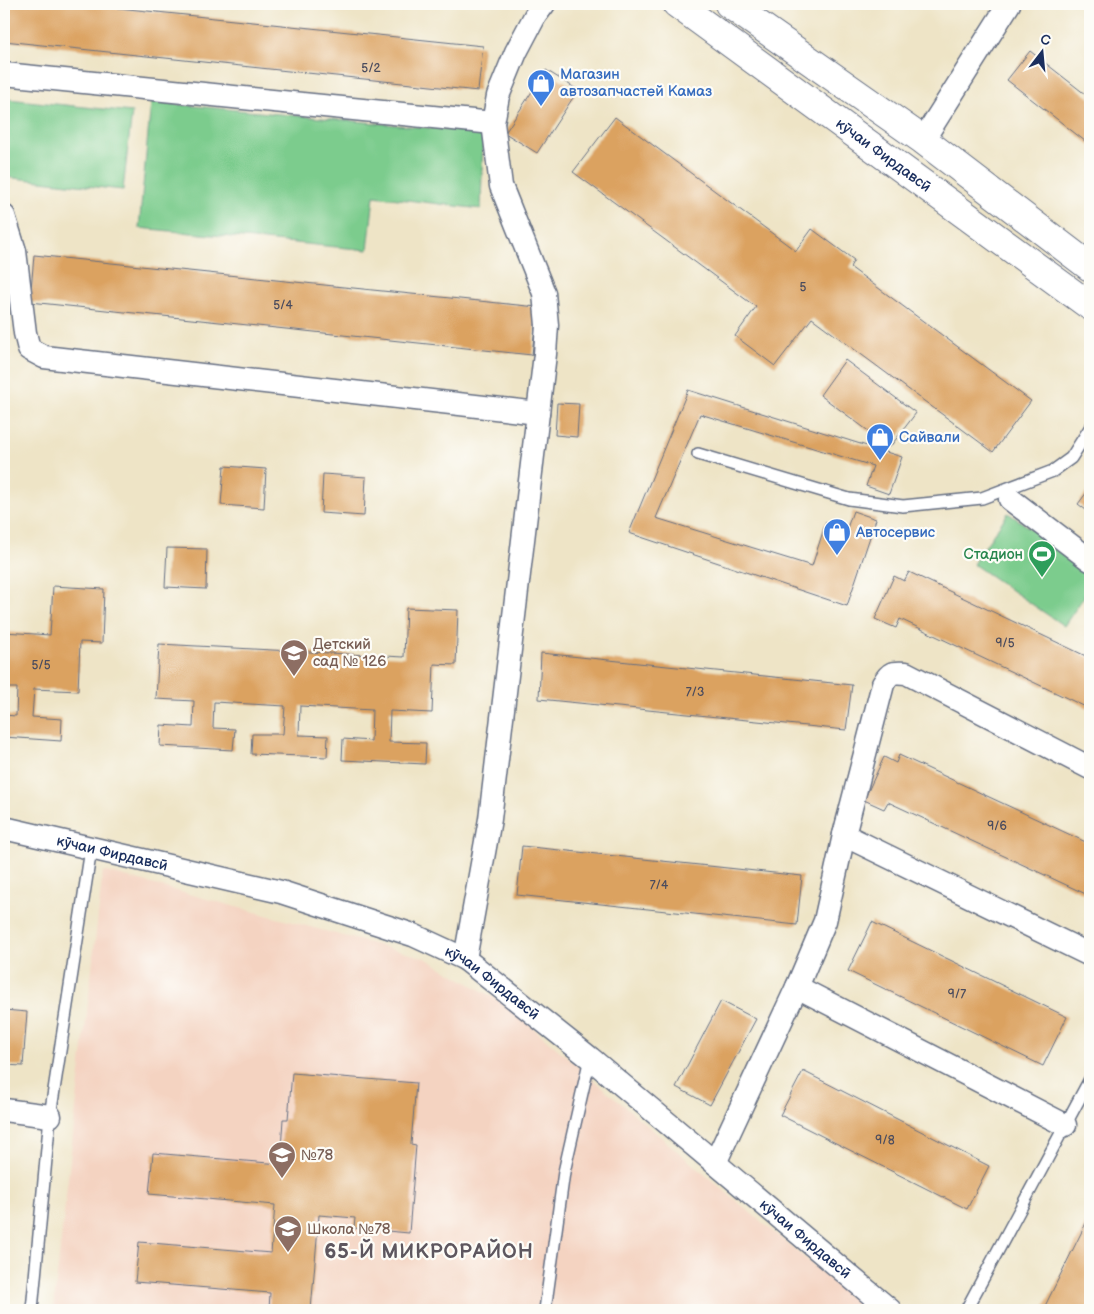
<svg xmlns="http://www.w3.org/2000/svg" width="1094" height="1314" font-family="'Balsamiq Sans',sans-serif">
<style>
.built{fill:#f4d3c1}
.green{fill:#7bcc8d;stroke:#4b7e76}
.building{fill:#dba260}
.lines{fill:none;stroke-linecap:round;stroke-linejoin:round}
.service-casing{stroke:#656e82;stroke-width:14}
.minor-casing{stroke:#656e82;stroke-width:25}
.tertiary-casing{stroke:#656e82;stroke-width:30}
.service{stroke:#fff;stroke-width:11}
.minor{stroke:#fff;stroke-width:22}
.tertiary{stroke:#fff;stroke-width:28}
.labels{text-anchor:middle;stroke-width:4.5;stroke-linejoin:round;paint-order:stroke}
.number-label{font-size:12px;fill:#4b4c5e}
.shop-label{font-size:15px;fill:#366cbe;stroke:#fdfcf7;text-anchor:start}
.street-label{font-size:15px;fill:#1b2f5e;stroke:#fdfcf7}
.leisure-label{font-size:15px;fill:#27864d;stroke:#fdfcf7;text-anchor:end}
.education-label{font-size:15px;fill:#785e54;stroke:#fdfcf7;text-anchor:start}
.district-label{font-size:20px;font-weight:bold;letter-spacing:1px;fill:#5e575f;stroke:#fdfcf7}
</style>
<rect width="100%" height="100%" fill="#fdfcf7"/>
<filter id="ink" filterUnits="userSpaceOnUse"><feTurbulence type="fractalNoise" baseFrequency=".02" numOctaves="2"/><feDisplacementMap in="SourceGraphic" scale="10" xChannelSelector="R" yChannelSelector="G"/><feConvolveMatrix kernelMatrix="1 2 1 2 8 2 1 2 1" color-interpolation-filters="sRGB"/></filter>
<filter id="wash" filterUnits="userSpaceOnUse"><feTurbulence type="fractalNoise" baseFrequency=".0096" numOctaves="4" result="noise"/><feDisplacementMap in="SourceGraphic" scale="20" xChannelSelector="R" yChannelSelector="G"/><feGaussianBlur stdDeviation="1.12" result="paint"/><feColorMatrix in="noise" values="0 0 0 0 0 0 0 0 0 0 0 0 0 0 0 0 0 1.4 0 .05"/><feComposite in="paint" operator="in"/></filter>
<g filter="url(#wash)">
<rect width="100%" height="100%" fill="#eee4c6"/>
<path class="built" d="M 103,871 L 425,958 L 505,1004 L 704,1174 L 867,1310 L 53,1310 Z"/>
<g class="green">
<path d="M 8,99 L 132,112 L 123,190 L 4,177 L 4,140 Z"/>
<path d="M 151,102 L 483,133 L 481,209 L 374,196 L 368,250 L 139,228 Z"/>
<path d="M 1008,513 L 1090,569 L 1090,588 L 1064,626 L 973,564 Z"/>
</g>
<g id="blocks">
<g class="building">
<path d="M 4,4 L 80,4 L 483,46 L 478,91 L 4,41 Z"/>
<path d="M 1030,51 L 1090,98 L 1090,145 L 1007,80 Z"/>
<path d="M 546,70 L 578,90 L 537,153 L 505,133 Z"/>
<path d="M 615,117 L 796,251 L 812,229 L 854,260 L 850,267 L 1031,401 L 993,452 L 812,318 L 775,366 L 735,336 L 756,307 L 573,172 Z"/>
<path d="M 34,255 L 537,307 L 532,355 L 30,302 Z"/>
<path d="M 4,287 L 11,301 L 4,305 Z"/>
<path d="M 845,360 L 916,413 L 890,447 L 820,395 Z"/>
<path d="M 688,390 L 902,457 L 889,494 L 866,486 L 873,466 L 700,414 L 656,518 L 812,566 L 826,522 L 847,528 L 853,511 L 876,519 L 847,606 L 629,533 Z"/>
<path d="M 557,403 L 579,404 L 577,437 L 555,435 Z"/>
<path d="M 224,466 L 266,469 L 264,508 L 221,505 Z"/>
<path d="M 323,474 L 366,477 L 364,516 L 321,513 Z"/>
<path d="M 1090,488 L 1090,513 L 1078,504 Z"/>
<path d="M 167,548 L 207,549 L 206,589 L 165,587 Z"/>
<path d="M 909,572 L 1090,658 L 1090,709 L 900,619 L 896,628 L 875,619 L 894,576 L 904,581 Z"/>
<path d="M 53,586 L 104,589 L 102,643 L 80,642 L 78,691 L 34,689 L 32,717 L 62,719 L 61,741 L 4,737 L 4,715 L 16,716 L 17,688 L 4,688 L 4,632 L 50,635 Z"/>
<path d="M 406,608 L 458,610 L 456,665 L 434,664 L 432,713 L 390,711 L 389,742 L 426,743 L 425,764 L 342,760 L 343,739 L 371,741 L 372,710 L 300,706 L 299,735 L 328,736 L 327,757 L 251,754 L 252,734 L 283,734 L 285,706 L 214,702 L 213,728 L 235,729 L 233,750 L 160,746 L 161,725 L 193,727 L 194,701 L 156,699 L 159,644 L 404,657 Z"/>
<path d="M 541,653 L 852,685 L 846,730 L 539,699 Z"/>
<path d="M 899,755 L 1090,844 L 1090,896 L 888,802 L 884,809 L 864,800 L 884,757 L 896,763 Z"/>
<path d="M 522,846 L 802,876 L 797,925 L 517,895 Z"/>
<path d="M 872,922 L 1067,1017 L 1043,1066 L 848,971 Z"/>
<path d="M 721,1001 L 756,1019 L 710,1105 L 676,1087 Z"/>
<path d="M 4,1010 L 27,1012 L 23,1066 L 4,1065 Z"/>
<path d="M 803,1071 L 989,1166 L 967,1209 L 780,1115 Z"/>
<path d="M 292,1073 L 416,1083 L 411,1144 L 416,1145 L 409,1233 L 354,1228 L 355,1218 L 319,1215 L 311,1310 L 269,1310 L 270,1293 L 135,1282 L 139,1242 L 271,1253 L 275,1205 L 149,1194 L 153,1153 L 280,1164 L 283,1119 L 288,1119 Z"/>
<path d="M 1090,1215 L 1090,1310 L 1043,1310 Z"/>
</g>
</g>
</g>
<g filter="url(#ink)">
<use href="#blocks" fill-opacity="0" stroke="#656e82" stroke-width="1"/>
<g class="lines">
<g class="service-casing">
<g id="service">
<path d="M 698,454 L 849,499 L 903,506 L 982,498 L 1053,471 L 1071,458 L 1090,428"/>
<path d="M 32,1310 L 50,1116 L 91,849"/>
<path d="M 545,1310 L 564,1172 L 590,1058"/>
<path d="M 966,1310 L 1090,1079"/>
</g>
</g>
<g class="minor-casing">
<g id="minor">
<path d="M 4,74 L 493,123"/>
<path d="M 923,140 L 1009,4"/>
<path d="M 4,216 L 15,251 L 25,333 L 29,349 L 44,357 L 538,413"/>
<path d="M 1010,499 L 1090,560"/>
<path id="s1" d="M 4,828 L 281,892 L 413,935 L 465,959 L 590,1058 L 890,1310"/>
<path d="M 844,835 L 1090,955"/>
<path d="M 465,959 L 490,819 L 545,354 L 547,325 L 544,293 L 501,186 L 493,123 L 498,96 L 516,52 L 535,16 L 544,4"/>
<path d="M 797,987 L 1065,1125"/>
<path d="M 4,1110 L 50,1116"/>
<path d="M 715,1163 L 797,987 L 825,921 L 844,835 L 883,684 C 890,672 892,672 906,673 L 1090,768"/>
</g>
</g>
<g class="tertiary-casing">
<g id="tertiary">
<path id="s2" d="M 677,4 L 1090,306"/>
<path d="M 729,4 L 923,140 L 1090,267"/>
</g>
</g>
<use href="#service" class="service"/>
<use href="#minor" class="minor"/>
<use href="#tertiary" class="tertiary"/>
</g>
</g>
<defs>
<g id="shop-pin" transform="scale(1.4375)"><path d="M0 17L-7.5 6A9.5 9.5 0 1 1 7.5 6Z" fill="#3f7fe0" stroke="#fdfcf7"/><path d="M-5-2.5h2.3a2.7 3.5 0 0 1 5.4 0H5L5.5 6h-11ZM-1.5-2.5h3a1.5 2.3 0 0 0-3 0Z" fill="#fff"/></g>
<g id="stadium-pin" transform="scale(1.4375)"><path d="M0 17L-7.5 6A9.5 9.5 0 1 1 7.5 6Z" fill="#2e9e5b" stroke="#fdfcf7"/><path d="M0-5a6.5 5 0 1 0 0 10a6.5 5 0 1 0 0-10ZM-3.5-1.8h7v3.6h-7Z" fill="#fff"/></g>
<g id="school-pin" transform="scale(1.4375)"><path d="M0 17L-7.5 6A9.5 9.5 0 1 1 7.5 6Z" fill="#8d6e63" stroke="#fdfcf7"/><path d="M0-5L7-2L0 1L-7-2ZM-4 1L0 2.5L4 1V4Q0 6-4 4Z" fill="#fff"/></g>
</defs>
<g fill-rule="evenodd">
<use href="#shop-pin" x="541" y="83"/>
<use href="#shop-pin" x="880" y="437"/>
<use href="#shop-pin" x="837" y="532"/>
<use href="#stadium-pin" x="1042" y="554"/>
<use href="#school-pin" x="294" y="653"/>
<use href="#school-pin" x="282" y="1155"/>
<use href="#school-pin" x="288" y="1229"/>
</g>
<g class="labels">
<g class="number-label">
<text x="371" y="72">5/2</text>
<text x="803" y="291">5</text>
<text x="283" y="309">5/4</text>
<text x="1005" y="647">9/5</text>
<text x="41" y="669">5/5</text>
<text x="695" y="696">7/3</text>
<text x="997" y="830">9/6</text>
<text x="659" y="889">7/4</text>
<text x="957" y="998">9/7</text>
<text x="885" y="1144">9/8</text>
</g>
<g class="shop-label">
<text x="560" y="79">Магазин<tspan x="560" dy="17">автозапчастей Камаз</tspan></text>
<text x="899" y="442">Сайвали</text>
<text x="856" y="537">Автосервис</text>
</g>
<g class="street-label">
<text dy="5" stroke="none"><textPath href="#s2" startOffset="256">кӯчаи Фирдавсӣ</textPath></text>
<text dy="5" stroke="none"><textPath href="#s1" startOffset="111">кӯчаи Фирдавсӣ</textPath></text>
<text dy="5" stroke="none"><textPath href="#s1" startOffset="516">кӯчаи Фирдавсӣ</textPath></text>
<text dy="5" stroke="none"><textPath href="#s1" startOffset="921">кӯчаи Фирдавсӣ</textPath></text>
</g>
<g class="leisure-label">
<text x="1023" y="559">Стадион</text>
</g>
<g class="education-label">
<text x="313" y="649">Детский<tspan x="313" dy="17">сад № 126</tspan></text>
<text x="301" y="1160">№78</text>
<text x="307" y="1234">Школа №78</text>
</g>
<g class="district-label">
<text x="429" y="1258">65-Й МИКРОРАЙОН</text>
</g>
</g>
<rect width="1094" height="1314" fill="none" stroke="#fdfcf7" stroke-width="20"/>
<g transform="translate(1042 52) rotate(16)" stroke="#fdfcf7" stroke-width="4" paint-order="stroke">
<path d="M0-4L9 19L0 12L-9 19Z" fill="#1b2f5e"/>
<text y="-8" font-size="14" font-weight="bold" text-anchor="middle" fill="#1b2f5e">С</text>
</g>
</svg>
